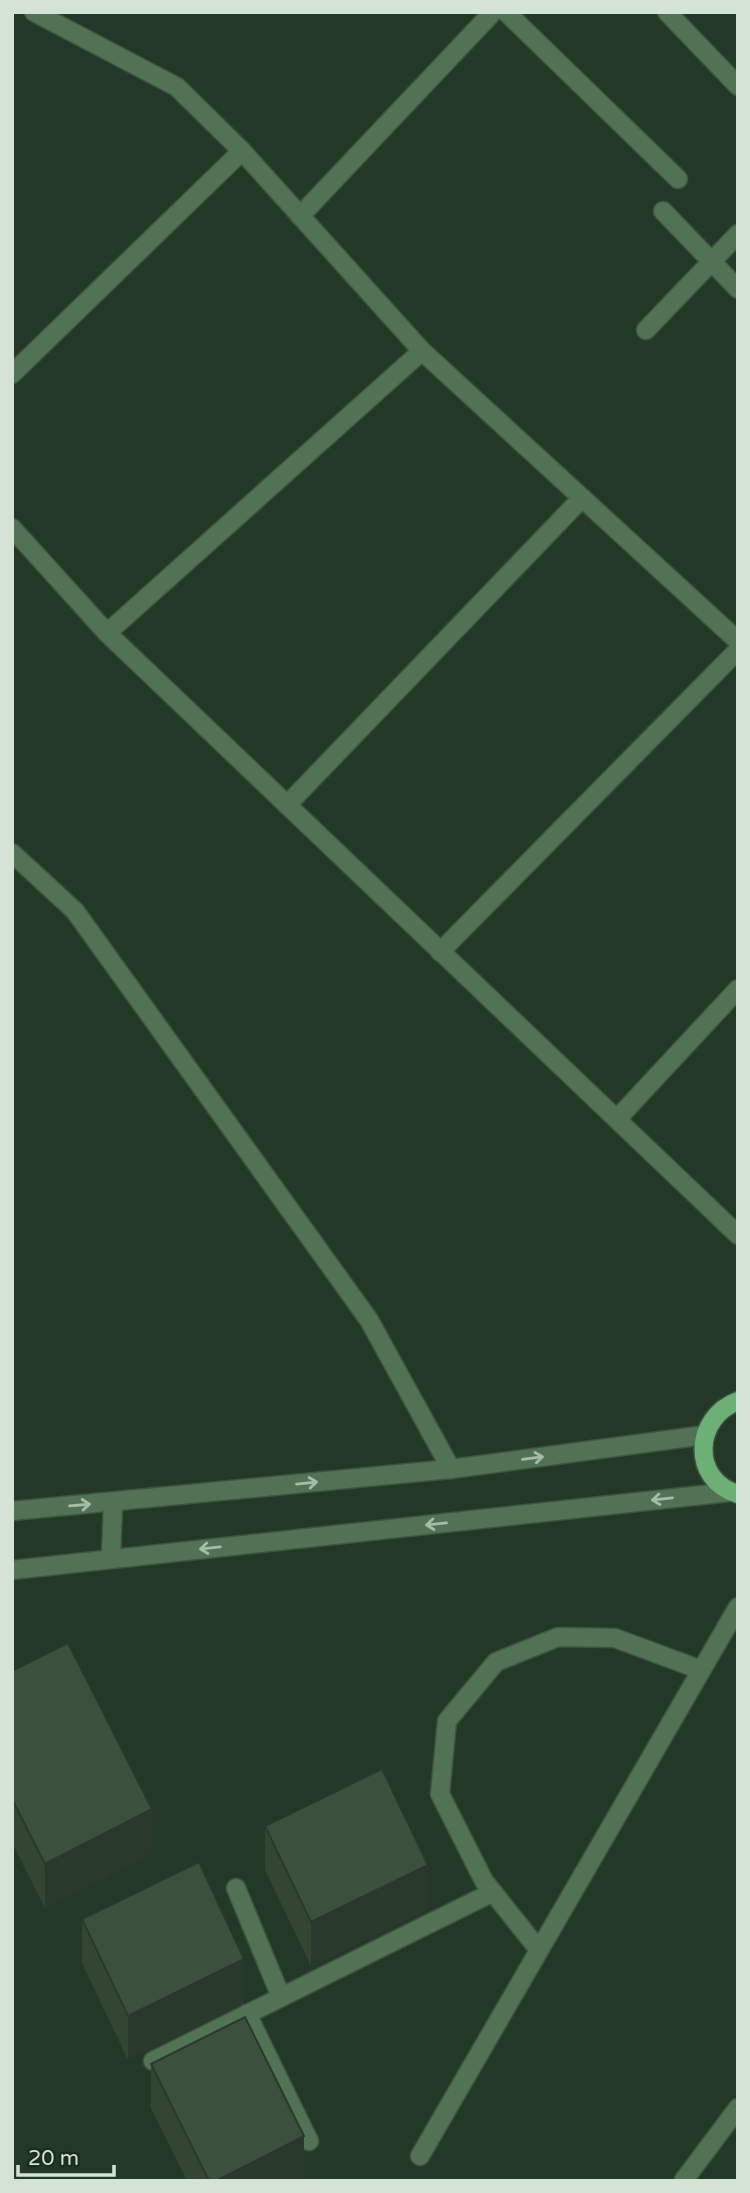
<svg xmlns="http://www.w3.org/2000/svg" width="750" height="2193" font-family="'Varela Round',sans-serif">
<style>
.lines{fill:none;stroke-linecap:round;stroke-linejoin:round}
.minor-casing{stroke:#3f5342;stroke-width:21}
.major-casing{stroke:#3f5342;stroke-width:21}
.minor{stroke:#527255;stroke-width:18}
.major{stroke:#6db076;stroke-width:18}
.wall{fill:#334634}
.shaded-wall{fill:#29392b}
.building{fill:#3b513d;stroke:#29392b;stroke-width:2}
.oneway{stroke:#a7bba9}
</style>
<rect width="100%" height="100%" fill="#233826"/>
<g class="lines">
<g class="minor-casing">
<g id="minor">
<path d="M 34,12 L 177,87 L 242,151 L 422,351 L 738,641"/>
<path d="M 506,12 L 678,179"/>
<path d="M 667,12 L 738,86"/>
<path d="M 663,211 L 738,289"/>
<path d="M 300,216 L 493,12"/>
<path d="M 646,330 L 738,234"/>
<path d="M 12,374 L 242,151"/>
<path d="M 12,528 L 107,633 L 738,1235"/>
<path d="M 107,633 L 422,351"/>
<path d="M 287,805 L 582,498"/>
<path d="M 12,853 L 75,911 L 369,1320 L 451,1469"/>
<path d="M 440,952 L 738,650"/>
<path d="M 617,1119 L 738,989"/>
<path d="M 12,1511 L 451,1469 L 705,1435"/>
<path d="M 111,1559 L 113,1502"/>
<path d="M 12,1570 L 730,1492"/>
<path d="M 236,1888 L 281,1997"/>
<path d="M 539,1950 L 484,1881 L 440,1794 L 447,1721 L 496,1662 L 558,1637 L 615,1638 L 701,1670"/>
<path d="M 247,2014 L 309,2141"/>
<path d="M 153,2061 L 493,1892"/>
<path d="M 420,2156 L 738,1607"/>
<path d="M 685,2181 L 684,2180 L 738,2108"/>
</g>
</g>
<g class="major-casing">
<path id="major" d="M 738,1401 C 694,1417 690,1480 738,1494"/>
</g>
<use href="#minor" class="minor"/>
<use href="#major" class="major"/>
</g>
<g class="wall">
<path d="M 12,1671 L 152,1853 L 45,1908 L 12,1843 Z"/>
<path d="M 265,1826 L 428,1909 L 311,1966 L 265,1870 Z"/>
<path d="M 82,1919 L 244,2003 L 128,2060 L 82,1963 Z"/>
<path d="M 151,2064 L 304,2180 L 187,2181 L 151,2108 Z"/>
</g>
<g class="shaded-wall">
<path d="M 152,1809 L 152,1853 L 45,1908 L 45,1864 Z"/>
<path d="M 428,1865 L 428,1909 L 311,1966 L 311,1922 Z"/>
<path d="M 244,1959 L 244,2003 L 128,2060 L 128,2016 Z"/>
<path d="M 304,2136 L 304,2180 L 216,2181 Z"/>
</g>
<g class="building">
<path d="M 68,1643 L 152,1809 L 45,1864 L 12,1799 L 12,1671 Z"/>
<path d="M 382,1769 L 428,1865 L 311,1922 L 265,1826 Z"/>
<path d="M 199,1862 L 244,1959 L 128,2016 L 82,1919 Z"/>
<path d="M 245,2017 L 304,2136 L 216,2181 L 209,2181 L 151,2064 Z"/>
</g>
<defs><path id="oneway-shaft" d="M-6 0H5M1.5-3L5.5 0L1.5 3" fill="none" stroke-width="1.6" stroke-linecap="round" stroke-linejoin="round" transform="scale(1.75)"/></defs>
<g class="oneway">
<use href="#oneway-shaft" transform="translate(533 1458) rotate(-8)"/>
<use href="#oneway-shaft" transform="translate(307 1483) rotate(-6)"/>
<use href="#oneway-shaft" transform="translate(662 1499) rotate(174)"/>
<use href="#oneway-shaft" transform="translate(80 1505) rotate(-5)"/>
<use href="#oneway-shaft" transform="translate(436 1524) rotate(174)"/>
<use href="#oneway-shaft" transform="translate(210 1548) rotate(174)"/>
</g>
<rect width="750" height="2193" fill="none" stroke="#d5e2d6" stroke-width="28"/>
<path d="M18 2165v10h96v-10" fill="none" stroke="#d5e2d6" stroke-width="3.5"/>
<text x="28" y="2165" font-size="21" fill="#d5e2d6" stroke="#192e1c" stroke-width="5" paint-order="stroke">20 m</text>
</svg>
